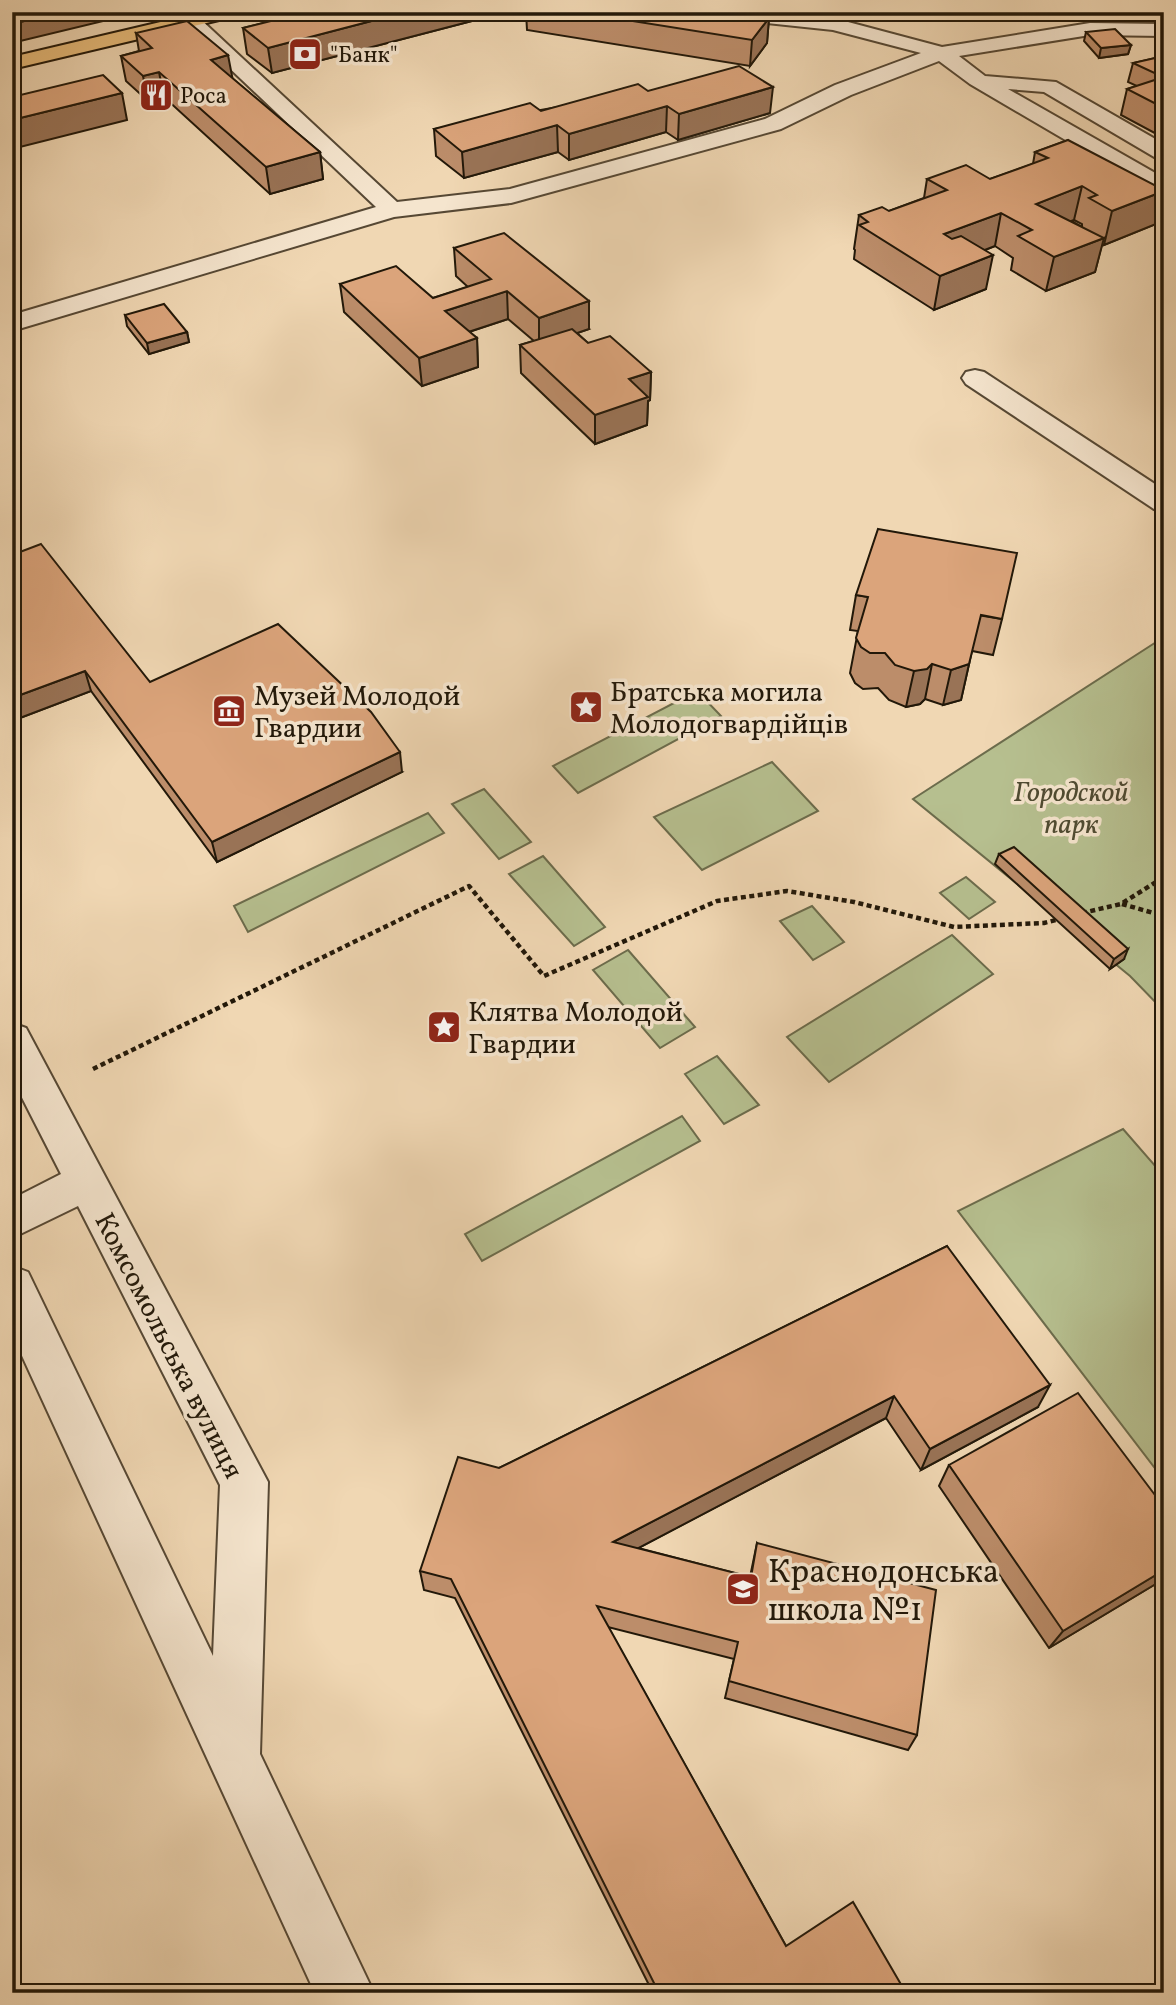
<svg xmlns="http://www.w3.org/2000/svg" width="1176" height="2005" font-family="Vollkorn,serif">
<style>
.green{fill:#b6bf8f;stroke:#6c6c4c;stroke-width:2}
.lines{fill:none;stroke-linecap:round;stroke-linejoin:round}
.street-casing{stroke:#564834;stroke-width:4}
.highway-casing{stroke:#221809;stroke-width:4}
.path{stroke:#221809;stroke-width:4.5;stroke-dasharray:5 3.5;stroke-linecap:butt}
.street{fill:#f5e5ce;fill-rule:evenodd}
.highway{fill:#e8bc7a;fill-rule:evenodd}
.wall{fill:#bc8d6a;stroke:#221809;stroke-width:2;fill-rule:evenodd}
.shaded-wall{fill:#997356;stroke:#221809;stroke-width:2}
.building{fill:#dba47b;stroke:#221809;stroke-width:2}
.labels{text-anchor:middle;stroke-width:7;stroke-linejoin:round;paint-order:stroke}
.far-poi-label{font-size:23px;fill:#221809;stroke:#f5e5ce;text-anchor:start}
.poi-label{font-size:28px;fill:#221809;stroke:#f5e5ce;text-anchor:start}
.park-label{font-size:28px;font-style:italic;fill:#4e4a31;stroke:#f5e5ce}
.street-label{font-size:28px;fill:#221809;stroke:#f5e5ce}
.near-poi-label{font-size:33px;fill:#221809;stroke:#f5e5ce;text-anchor:start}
</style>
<rect width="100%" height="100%" fill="#f0d7b3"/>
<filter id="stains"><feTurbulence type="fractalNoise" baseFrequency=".00286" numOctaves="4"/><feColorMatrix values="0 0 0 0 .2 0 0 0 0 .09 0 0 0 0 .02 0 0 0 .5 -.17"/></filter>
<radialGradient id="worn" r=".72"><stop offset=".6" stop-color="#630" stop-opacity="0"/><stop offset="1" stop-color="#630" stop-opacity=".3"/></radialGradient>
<g class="green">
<path d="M 1164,637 L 1164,1011 L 1130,976 L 913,799 Z"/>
<path d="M 697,691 L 721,716 L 578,793 L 553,766 Z"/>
<path d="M 772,762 L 818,811 L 702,870 L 654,817 Z"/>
<path d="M 484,789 L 531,842 L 499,859 L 452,804 Z"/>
<path d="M 428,813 L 444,833 L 248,932 L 234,906 Z"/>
<path d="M 543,856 L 605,927 L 574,946 L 509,874 Z"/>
<path d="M 966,877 L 995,902 L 969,919 L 940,893 Z"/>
<path d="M 812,906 L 844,942 L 813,960 L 780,921 Z"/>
<path d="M 952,935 L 993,974 L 829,1082 L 787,1037 Z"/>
<path d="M 628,950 L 695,1027 L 660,1048 L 593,970 Z"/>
<path d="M 717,1056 L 759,1105 L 724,1124 L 685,1074 Z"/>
<path d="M 682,1116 L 700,1141 L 482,1261 L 465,1234 Z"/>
<path d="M 1123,1129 L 1164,1176 L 1164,1480 L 958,1211 Z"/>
</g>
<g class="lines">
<g class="street-casing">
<g id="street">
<path d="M 708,12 L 778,12 L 833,18 L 942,47 L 1090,23 L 1164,24 L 1164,36 L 1090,35 L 959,56 L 985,76 L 1056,82 L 1164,144 L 1164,160 L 1156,158 L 1044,92 L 1008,89 L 1164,178 L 1164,195 L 1156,193 L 970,84 L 939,61 L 851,95 L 781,129 L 511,203 L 394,217 L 12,331 L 12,315 L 376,207 L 184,25 L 181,21 L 184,17 L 198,17 L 397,202 L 510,189 L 765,119 L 835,85 L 921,53 L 833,30 L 718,18 Z"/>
<path d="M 975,370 L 984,372 L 1164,490 L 1164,512 L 1154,509 L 966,384 L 962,378 L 966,372 Z"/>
<path d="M 12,1023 L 26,1028 L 268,1482 L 260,1754 L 374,1993 L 315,1993 L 12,1334 L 12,1266 L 28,1272 L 213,1656 L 220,1485 L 78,1206 L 12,1238 L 12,1199 L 61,1174 L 12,1078 Z"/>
</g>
</g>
<g class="highway-casing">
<path id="highway" d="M 203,12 L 239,12 L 236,16 L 12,69 L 12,57 Z"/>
</g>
<g class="path">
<path d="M 1122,904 L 1164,916"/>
<path d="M 1082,913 L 1121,904 L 1164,877"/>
<path d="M 93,1069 L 469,886 L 544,976 L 717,901 L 787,891 L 854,902 L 954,927 L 1044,923 L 1060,919"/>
</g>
<use href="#street" class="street"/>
<use href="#highway" class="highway"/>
</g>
<g class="wall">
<path d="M 307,12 L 471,12 L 472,21 L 272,73 L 247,54 L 243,28 Z"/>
<path d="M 526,12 L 732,12 L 769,18 L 767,43 L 750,66 L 527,30 Z"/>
<path d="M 1086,32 L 1131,45 L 1128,54 L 1099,58 L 1084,41 Z"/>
<path d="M 136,33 L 232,78 L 320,152 L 323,179 L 270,194 L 164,97 L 148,101 L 126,81 L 121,56 L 139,51 Z"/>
<path d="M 1164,56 L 1164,138 L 1121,115 L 1127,89 L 1137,86 L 1128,82 L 1133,63 Z"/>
<path d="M 648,91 L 770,113 L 678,140 L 666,132 L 569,160 L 558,152 L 464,178 L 436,156 L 434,129 Z"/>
<path d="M 1068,140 L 1156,224 L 1104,245 L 1102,244 L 1095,272 L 1046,291 L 1011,270 L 1013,258 L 995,246 L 985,250 L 986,289 L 934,310 L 854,259 L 855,250 L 854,249 L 859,215 L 889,211 L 924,198 L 927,179 L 990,179 L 1033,164 L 1035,152 ZM 1074,220 L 1082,224 L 1082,227 L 1071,221 Z"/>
<path d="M 454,248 L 589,329 L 577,333 L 588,343 L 651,372 L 650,400 L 648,401 L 647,425 L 595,444 L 521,373 L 520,345 L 534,341 L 508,319 L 469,332 L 477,338 L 478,367 L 422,386 L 344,312 L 340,284 L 433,298 L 468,287 L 456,276 Z"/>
<path d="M 125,315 L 187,332 L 189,342 L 149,354 L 127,326 Z"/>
<path d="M 12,555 L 150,682 L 402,772 L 217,862 L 91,691 L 12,721 Z"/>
<path d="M 856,595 L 1002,619 L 993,655 L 972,651 L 961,700 L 943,705 L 925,699 L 920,704 L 906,707 L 889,700 L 878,688 L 863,689 L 855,683 L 850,673 L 858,631 L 850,630 Z"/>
<path d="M 999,854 L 1124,959 L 1110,969 L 995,864 Z"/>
<path d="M 947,1246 L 1038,1407 L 921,1470 L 886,1418 L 638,1548 L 750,1577 L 757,1543 L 917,1735 L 908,1750 L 725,1698 L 734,1659 L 608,1627 L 786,1946 L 906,1993 L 653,1993 L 455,1598 L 424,1590 L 420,1571 L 499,1468 Z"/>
<path d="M 949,1465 L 1164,1507 L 1164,1579 L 1049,1648 L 939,1486 Z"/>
</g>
<g class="shaded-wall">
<path d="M 61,12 L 124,12 L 124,16 L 12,43 L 12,24 Z"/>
<path d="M 406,12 L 471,12 L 472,21 L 272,73 L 268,48 Z"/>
<path d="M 769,18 L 767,43 L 750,66 L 752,40 Z"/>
<path d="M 1131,45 L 1128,54 L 1099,58 L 1101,48 Z"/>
<path d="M 228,55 L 233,81 L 211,60 Z"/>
<path d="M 159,72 L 164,97 L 148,101 L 143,76 Z"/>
<path d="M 773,87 L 770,113 L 678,140 L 679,114 Z"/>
<path d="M 122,93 L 127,120 L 12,149 L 12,120 Z"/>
<path d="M 667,106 L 666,132 L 569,160 L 569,134 Z"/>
<path d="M 557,125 L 558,152 L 464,178 L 462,152 Z"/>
<path d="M 320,152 L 323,179 L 270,194 L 266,167 Z"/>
<path d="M 1082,186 L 1074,220 L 1031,236 L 1036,204 Z"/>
<path d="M 1164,191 L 1164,196 L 1156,224 L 1104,245 L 1112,211 Z"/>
<path d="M 1001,213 L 995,246 L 938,268 L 944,234 Z"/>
<path d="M 1104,238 L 1095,272 L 1046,291 L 1054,257 Z"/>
<path d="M 993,255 L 986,289 L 934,310 L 940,276 Z"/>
<path d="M 507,291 L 508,319 L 447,339 L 445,311 Z"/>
<path d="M 589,301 L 589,329 L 539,346 L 539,318 Z"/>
<path d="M 187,332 L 189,342 L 149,354 L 147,343 Z"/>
<path d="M 477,338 L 478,367 L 422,386 L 419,358 Z"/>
<path d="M 651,372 L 650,400 L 648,401 L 647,425 L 595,444 L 595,415 L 629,379 Z"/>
<path d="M 932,664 L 925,699 L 920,704 L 906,707 L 914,671 Z"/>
<path d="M 969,664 L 961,700 L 943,705 L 951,670 Z"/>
<path d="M 85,671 L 91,691 L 12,721 L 12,698 Z"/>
<path d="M 400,752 L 402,772 L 217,862 L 212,842 Z"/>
<path d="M 1128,949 L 1124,959 L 1110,969 L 1114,959 Z"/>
<path d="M 1050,1385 L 1038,1407 L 921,1470 L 930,1449 Z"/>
<path d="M 894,1396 L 886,1418 L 612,1562 L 613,1542 Z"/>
<path d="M 1164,1570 L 1164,1579 L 1049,1648 L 1063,1631 Z"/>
</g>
<g class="building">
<path d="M 12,12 L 61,12 L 12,24 Z"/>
<path d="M 307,12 L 406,12 L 268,48 L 243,28 Z"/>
<path d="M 576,12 L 732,12 L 769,18 L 752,40 Z"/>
<path d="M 187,21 L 228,55 L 211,60 L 320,152 L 266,167 L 159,72 L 143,76 L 121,56 L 152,48 L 136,33 Z"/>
<path d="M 1115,29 L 1131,45 L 1101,48 L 1086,32 Z"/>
<path d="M 1164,56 L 1163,77 L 1133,63 Z"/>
<path d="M 739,66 L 773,87 L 679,114 L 667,106 L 569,134 L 557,125 L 462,152 L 434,129 L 530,103 L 541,111 L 638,84 L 648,91 Z"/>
<path d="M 103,75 L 122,93 L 12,120 L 12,97 Z"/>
<path d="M 1164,77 L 1164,108 L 1127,89 Z"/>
<path d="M 1068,140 L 1164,190 L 1164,191 L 1112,211 L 1089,198 L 1097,195 L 1082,186 L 1036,204 L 1104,238 L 1054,257 L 1018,236 L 1032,230 L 1001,213 L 944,234 L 952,239 L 961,236 L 993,255 L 940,276 L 859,225 L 868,222 L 859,215 L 882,207 L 889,211 L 947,190 L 927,179 L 966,165 L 990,179 L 1048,158 L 1035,152 Z"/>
<path d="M 504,233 L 589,301 L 539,318 L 507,291 L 445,311 L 477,338 L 419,358 L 340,284 L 396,266 L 433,298 L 491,279 L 454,248 Z"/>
<path d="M 164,304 L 187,332 L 147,343 L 125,315 Z"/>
<path d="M 572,329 L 588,343 L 610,336 L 651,372 L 629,379 L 648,397 L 595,415 L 520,345 Z"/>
<path d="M 878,529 L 1017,553 L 1002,619 L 981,615 L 969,664 L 951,670 L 932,664 L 927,669 L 914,671 L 895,665 L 885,653 L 870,653 L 861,647 L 856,638 L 868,597 L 856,595 Z"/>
<path d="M 41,544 L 150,682 L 278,624 L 371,712 L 400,752 L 212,842 L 85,671 L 12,698 L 12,555 Z"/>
<path d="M 1014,847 L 1128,949 L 1114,959 L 999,854 Z"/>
<path d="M 947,1246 L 1050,1385 L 930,1449 L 894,1396 L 613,1542 L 751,1577 L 757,1543 L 936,1590 L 917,1735 L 729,1681 L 738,1642 L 597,1606 L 786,1946 L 853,1902 L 906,1993 L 659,1993 L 451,1579 L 420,1571 L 458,1457 L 499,1468 Z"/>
<path d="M 1078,1393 L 1164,1507 L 1164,1570 L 1063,1631 L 949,1465 Z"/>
</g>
<defs>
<g id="bank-square" transform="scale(1.75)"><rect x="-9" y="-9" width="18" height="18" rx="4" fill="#8f2418" stroke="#f5e5ce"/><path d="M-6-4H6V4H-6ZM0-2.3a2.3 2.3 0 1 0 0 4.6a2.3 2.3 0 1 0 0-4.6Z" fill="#fff"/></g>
<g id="restaurant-square" transform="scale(1.75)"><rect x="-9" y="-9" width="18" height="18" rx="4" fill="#8f2418" stroke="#f5e5ce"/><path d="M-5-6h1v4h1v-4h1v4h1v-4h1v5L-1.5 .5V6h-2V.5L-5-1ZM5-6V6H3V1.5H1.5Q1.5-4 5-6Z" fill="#fff"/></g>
<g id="sight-square" transform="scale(1.75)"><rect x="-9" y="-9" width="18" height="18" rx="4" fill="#8f2418" stroke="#f5e5ce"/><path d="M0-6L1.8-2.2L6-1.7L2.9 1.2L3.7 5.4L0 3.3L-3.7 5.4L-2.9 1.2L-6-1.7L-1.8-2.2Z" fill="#fff"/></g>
<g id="museum-square" transform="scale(1.75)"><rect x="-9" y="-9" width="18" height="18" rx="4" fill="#8f2418" stroke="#f5e5ce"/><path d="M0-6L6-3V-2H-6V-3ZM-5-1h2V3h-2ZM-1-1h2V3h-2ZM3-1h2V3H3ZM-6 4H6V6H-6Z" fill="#fff"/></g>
<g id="school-square" transform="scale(1.75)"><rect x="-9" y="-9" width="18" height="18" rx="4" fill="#8f2418" stroke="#f5e5ce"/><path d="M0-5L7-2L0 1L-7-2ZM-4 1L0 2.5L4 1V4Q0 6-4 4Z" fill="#fff"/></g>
</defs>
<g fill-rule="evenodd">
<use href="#bank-square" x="305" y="54"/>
<use href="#restaurant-square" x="156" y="95"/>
<use href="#sight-square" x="586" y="707"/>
<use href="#museum-square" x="229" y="711"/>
<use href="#sight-square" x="444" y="1027"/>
<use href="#school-square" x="743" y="1589"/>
</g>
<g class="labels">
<g class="far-poi-label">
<text x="330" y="62">"Банк"</text>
<text x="180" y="103">Роса</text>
</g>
<g class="poi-label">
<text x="610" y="701">Братська могила<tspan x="610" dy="32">Молодогвардійців</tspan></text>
<text x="254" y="705">Музей Молодой<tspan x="254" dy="32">Гвардии</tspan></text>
<text x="468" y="1021">Клятва Молодой<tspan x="468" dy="32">Гвардии</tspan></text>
</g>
<g class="park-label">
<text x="1071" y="801">Городской<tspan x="1071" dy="32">парк</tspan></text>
</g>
<g class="street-label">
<text transform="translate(170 1345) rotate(63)" y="10">Комсомольська вулиця</text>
</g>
<g class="near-poi-label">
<text x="768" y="1582">Краснодонська<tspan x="768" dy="38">школа №1</tspan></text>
</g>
</g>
<rect width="1176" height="2005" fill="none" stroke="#f0d7b3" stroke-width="42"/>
<rect x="14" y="14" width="1148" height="1977" fill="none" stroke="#221809" stroke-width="3.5"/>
<rect x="21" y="21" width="1134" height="1963" fill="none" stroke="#221809" stroke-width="2"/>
<rect width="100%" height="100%" filter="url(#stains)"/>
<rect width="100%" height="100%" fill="url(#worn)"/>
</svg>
